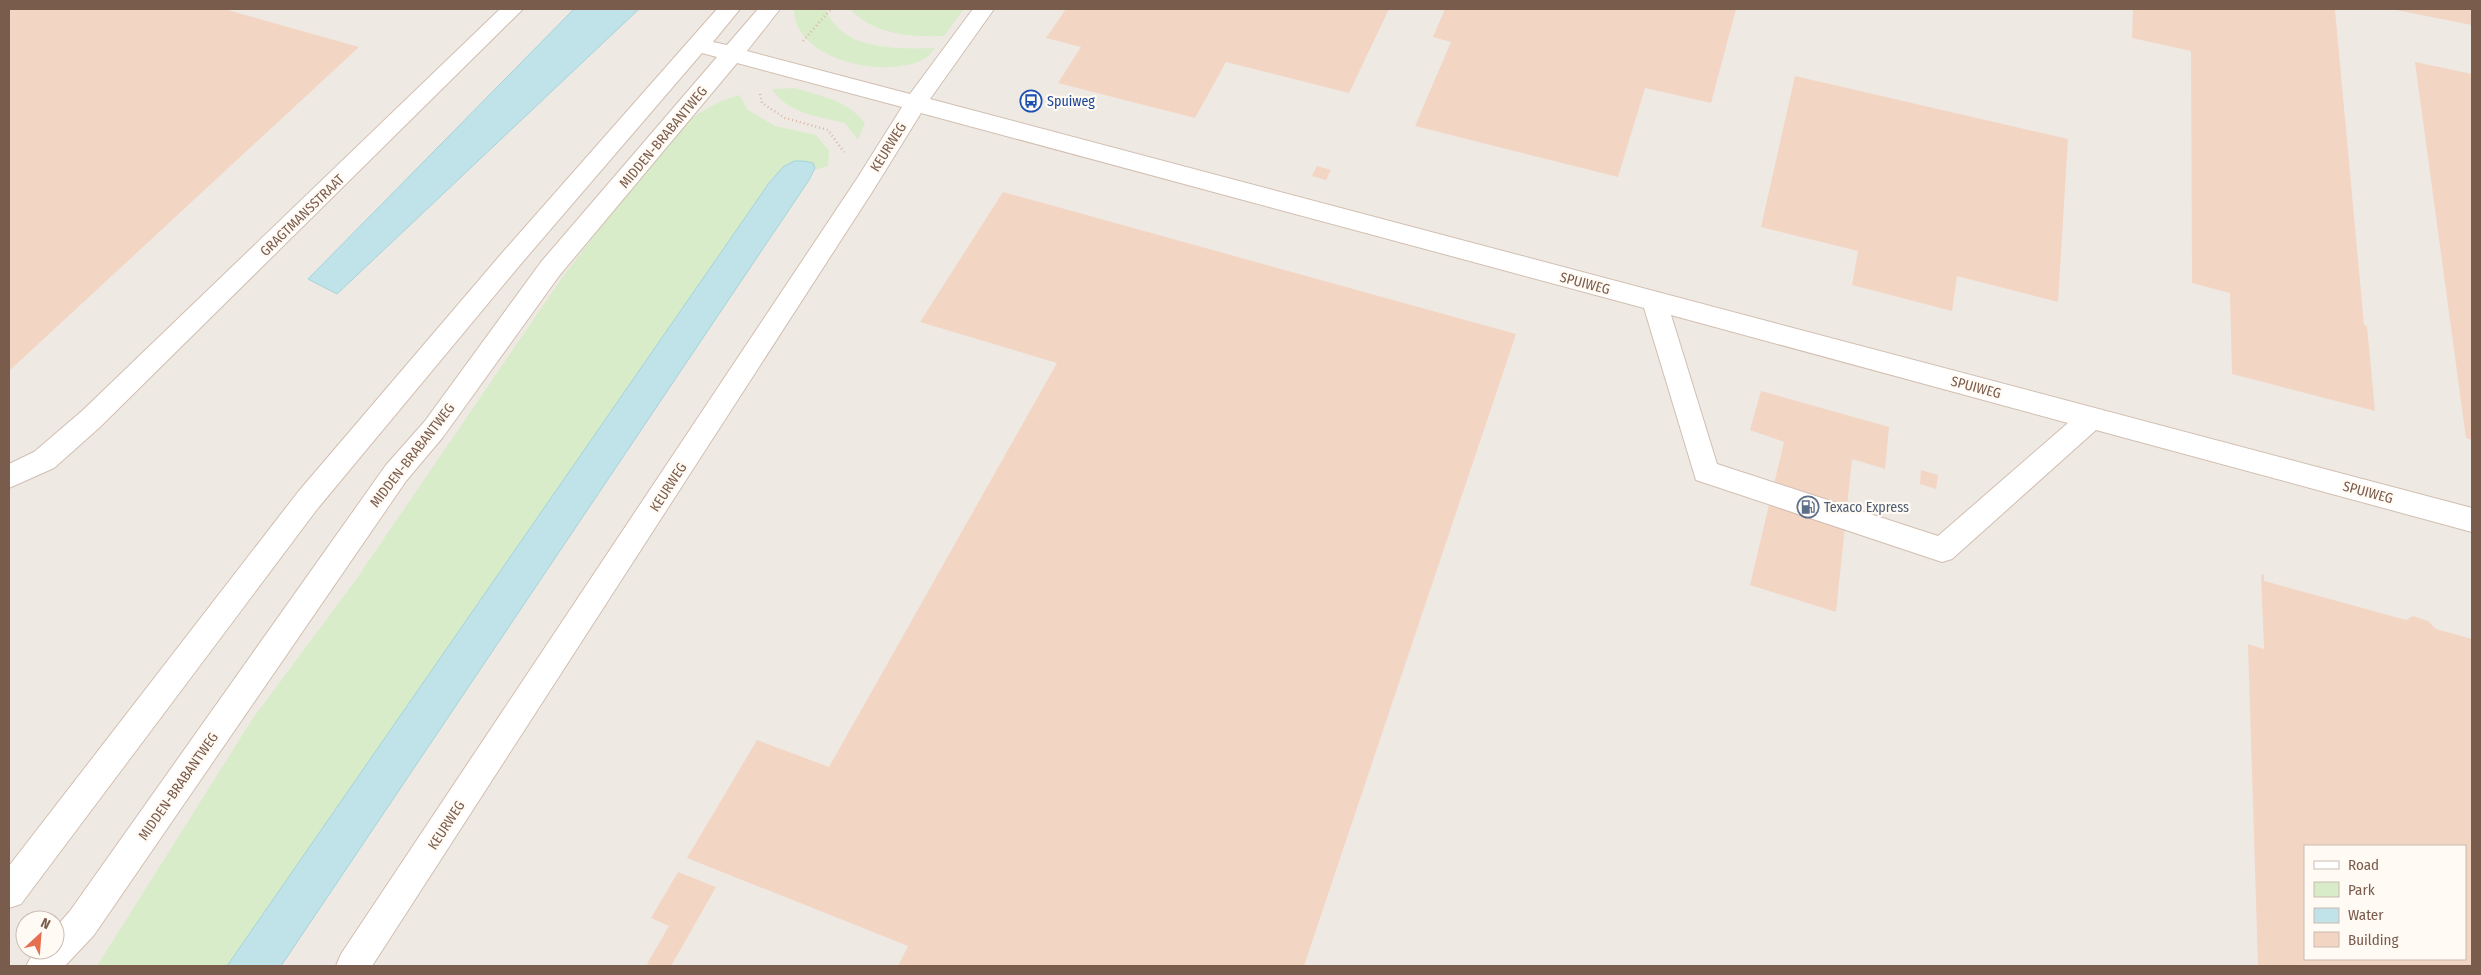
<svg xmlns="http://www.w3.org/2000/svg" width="2481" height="975" font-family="'Fira Sans Condensed',sans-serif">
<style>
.industrial{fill:#efe9e4;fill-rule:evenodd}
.green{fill:#d8ecc9}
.water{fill:#bfe3e8;stroke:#a5d3da}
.building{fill:#f3d5c3;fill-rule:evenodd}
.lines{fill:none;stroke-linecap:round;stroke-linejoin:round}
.minor-casing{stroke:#d1beb0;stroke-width:2}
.path{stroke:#d9b8a5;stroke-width:2.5;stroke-dasharray:1 3;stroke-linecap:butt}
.minor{fill:#fff;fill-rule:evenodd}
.labels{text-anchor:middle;stroke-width:4.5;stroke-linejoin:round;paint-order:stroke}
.transit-label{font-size:14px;fill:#164399;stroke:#fffaf3;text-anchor:start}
.street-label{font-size:14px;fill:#7a5c4d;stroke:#fffaf3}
.service-label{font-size:14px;fill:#4e5e75;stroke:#fffaf3;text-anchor:start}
</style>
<rect width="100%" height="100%" fill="#fdf6ec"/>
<path class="industrial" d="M 9,9 L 2472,9 L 2472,966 L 9,966 ZM 2305,846 L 2465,846 L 2465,959 L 2305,959 ZM 25,920 L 55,920 L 55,950 L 25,950 Z"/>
<g class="green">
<path d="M 794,9 L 826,9 C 841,51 897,49 935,48 C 932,52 928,57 924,59 C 886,80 794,60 794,9 Z"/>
<path d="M 850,9 L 964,9 L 944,36 C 910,37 874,35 850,9 Z"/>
<path d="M 794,88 C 821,96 847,100 865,123 L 858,140 L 845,123 C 820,117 786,113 772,89 Z"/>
<path d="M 740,95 L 747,109 L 758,116 L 775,126 L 816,135 L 829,150 L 828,166 L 814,170 L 815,167 L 769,183 L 227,966 L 97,966 L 253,718 L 355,581 L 561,279 L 674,132 C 694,116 714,101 740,95 Z"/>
</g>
<g class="water">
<path d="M 574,9 L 639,9 L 337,294 L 308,279 Z"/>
<path d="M 794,161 L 804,161 L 813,163 L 815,168 L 809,180 L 281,966 L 227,966 L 769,183 L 783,167 Z"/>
</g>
<g class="building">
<path d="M 9,9 L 224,9 L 359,47 L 9,371 Z"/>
<path d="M 1066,9 L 1389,9 L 1349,93 L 1226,62 L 1195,118 L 1058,83 L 1081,47 L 1046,38 Z"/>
<path d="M 1445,9 L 1736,9 L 1711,103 L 1645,88 L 1618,177 L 1415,126 L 1451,42 L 1433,37 Z"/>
<path d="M 2133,9 L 2335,10 L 2364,325 L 2367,326 L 2375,411 L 2232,374 L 2230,293 L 2192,283 L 2191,51 L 2132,38 Z"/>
<path d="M 2472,9 L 2472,25 L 2396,10 L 2396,9 Z"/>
<path d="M 2415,62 L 2472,74 L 2472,440 L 2466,438 Z"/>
<path d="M 1795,76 L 2068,139 L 2058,302 L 1957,276 L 1952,311 L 1852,285 L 1858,251 L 1761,227 Z"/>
<path d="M 1317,166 L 1331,170 L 1326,180 L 1312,176 Z"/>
<path d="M 1003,192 L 1516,334 L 1304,966 L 898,966 L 908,946 L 687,858 L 757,740 L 829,767 L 1057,363 L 920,322 Z"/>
<path d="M 1761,391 L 1889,427 L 1885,469 L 1852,459 L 1836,612 L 1750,585 L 1784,442 L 1750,430 Z"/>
<path d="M 1921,470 L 1938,475 L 1936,489 L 1920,484 Z"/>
<path d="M 2261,574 L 2264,575 L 2264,581 L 2406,620 L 2413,616 L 2428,621 L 2436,629 L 2472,639 L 2472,966 L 2258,966 L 2248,644 L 2264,649 ZM 2305,846 L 2465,846 L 2465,959 L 2305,959 Z"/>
<path d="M 678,872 L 716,887 L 671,966 L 651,966 L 647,964 L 669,926 L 651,918 Z"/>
</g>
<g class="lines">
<g class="minor-casing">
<g id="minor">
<path d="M 500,9 L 523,9 L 100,427 L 54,468 L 9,488 L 9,464 L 34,452 L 82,411 Z"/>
<path d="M 717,9 L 740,9 L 713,42 L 727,45 L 758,9 L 780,9 L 747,51 L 910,94 L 973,9 L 994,9 L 930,99 L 2472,508 L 2472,532 L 2096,430 L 1952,559 L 1942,562 L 1696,480 L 1644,308 L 921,113 L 874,189 L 372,966 L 336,966 L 341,954 L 858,177 L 902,107 L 737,63 L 559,276 L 443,437 L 406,481 L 94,935 L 65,966 L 26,966 L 35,950 L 55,950 L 55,928 L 70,911 L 386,465 L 425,421 L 541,262 L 717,57 L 702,53 L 520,265 L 318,508 L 21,904 L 9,908 L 9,866 L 298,492 L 502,253 ZM 1671,315 L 2068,423 L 1938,536 L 1717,464 Z"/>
</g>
</g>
<g class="path">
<path d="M 803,41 L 831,9"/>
<path d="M 760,94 L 762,103 L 785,118 L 828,130 L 844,152"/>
</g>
<use href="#minor" class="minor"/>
</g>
<defs>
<g id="bus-ring" transform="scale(1.125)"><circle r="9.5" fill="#fffaf3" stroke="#1a4fb4" stroke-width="1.5"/><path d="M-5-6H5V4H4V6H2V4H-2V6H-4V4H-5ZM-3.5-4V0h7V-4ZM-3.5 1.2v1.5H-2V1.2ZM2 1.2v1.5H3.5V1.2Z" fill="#1a4fb4"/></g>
<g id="fuel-ring" transform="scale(1.125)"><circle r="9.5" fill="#fffaf3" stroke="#5c6f8a" stroke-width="1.5"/><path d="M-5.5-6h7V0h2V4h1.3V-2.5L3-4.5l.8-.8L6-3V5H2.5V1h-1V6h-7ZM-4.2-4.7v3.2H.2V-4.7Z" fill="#5c6f8a"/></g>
</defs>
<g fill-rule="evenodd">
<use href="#bus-ring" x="1031" y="101"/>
<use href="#fuel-ring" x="1808" y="507"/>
</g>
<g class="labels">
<g class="transit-label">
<text x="1047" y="106">Spuiweg</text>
</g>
<g class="street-label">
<text transform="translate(663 137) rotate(-50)" y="5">MIDDEN-BRABANTWEG</text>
<text transform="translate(888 147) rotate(-58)" y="5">KEURWEG</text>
<text transform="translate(302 215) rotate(-44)" y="5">GRAGTMANSSTRAAT</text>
<text transform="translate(1585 283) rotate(15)" y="5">SPUIWEG</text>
<text transform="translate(1976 387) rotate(15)" y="5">SPUIWEG</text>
<text transform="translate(412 455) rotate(-52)" y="5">MIDDEN-BRABANTWEG</text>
<text transform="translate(668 487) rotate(-57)" y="5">KEURWEG</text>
<text transform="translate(2368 492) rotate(15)" y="5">SPUIWEG</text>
<text transform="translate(178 786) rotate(-55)" y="5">MIDDEN-BRABANTWEG</text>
<text transform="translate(446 825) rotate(-57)" y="5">KEURWEG</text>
</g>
<g class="service-label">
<text x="1824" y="512">Texaco Express</text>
</g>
</g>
<rect width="2481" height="975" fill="none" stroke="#7a5c4d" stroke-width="20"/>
<rect x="2304" y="845" width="162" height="115" fill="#fffaf3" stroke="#cabbb1"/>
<rect x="2314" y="861" width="25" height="8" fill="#ffffff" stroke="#cabbb1"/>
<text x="2348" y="870" font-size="15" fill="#7a5c4d">Road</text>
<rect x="2314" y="882" width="25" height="15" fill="#d8ecc9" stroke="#cabbb1"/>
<text x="2348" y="895" font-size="15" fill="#7a5c4d">Park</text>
<rect x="2314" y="908" width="25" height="15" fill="#bfe3e8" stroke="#cabbb1"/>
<text x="2348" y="920" font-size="15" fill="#7a5c4d">Water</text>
<rect x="2314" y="932" width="25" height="15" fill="#f3d5c3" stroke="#cabbb1"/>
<text x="2348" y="945" font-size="15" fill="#7a5c4d">Building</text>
<g transform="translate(40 935) rotate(26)"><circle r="24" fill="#fffaf3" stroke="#cabbb1"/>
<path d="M0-4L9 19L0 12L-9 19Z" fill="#e76f51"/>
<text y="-8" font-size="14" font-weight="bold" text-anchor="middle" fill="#7a5c4d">N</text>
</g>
</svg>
